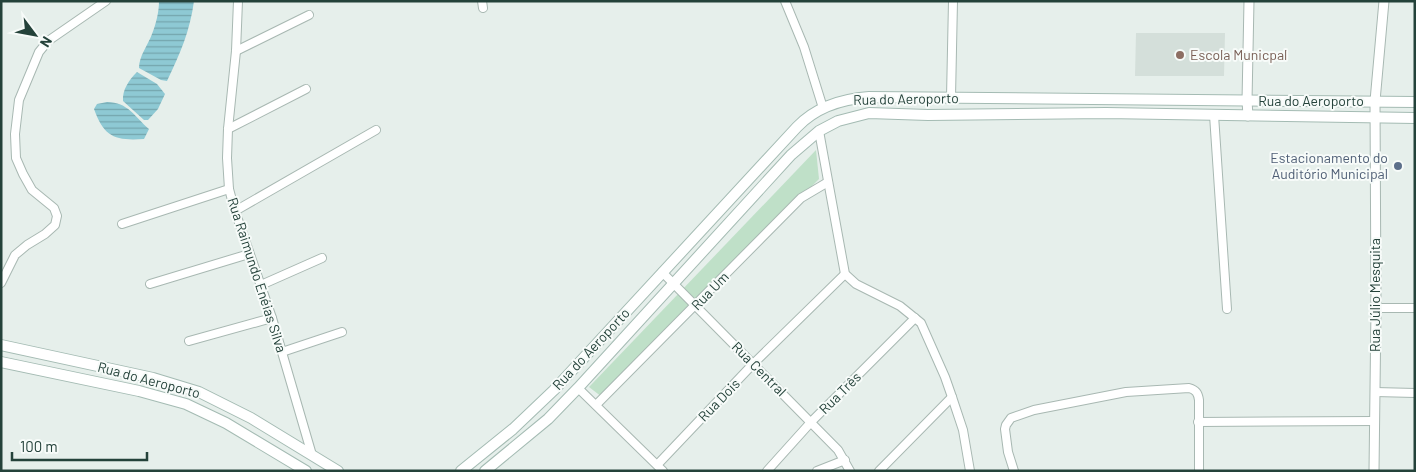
<svg xmlns="http://www.w3.org/2000/svg" width="1416" height="472" font-family="Barlow,sans-serif">
<style>
.built{fill:#d4dfda}
.green{fill:#bfe0c8}
.water{fill:url(#water-rules)}
.lines{fill:none;stroke-linecap:round;stroke-linejoin:round}
.minor-casing{stroke:#a8b8b2;stroke-width:10}
.tertiary-casing{stroke:#a8b8b2;stroke-width:11}
.secondary-casing{stroke:#a4bbb3;stroke-width:12}
.minor{stroke:#fff;stroke-width:8}
.tertiary{stroke:#fff;stroke-width:9}
.secondary{stroke:#fff;stroke-width:10}
.education-dot{fill:#8d6e63;stroke:#f7fbf9;stroke-width:2}
.service-dot{fill:#5c6f8a;stroke:#f7fbf9;stroke-width:2}
.labels{text-anchor:middle;stroke-width:4;stroke-linejoin:round;paint-order:stroke}
.education-label{font-size:14px;fill:#785e54;stroke:#f7fbf9;text-anchor:start}
.street-label{font-size:14px;fill:#24423a;stroke:#f7fbf9}
.service-label{font-size:14px;fill:#4e5e75;stroke:#f7fbf9;text-anchor:end}
</style>
<defs>
<pattern id="water-rules" width="6" height="5" patternUnits="userSpaceOnUse" patternTransform="scale(1.25)"><rect width="6" height="5" fill="#8ec9d4"/><path d="M0 2.5h6" fill="none" stroke="#74a5ad"/></pattern>
</defs>
<rect width="100%" height="100%" fill="#e6efeb"/>
<path class="built" d="M 1136,33 L 1225,33 L 1224,76 L 1135,76 Z"/>
<path class="green" d="M 816,150 L 819,179 L 602,397 L 589,387 Z"/>
<g class="water">
<path d="M 159,1 L 194,1 C 190,31 180,54 167,81 L 161,80 L 139,68 C 139,56 148,45 152,34 C 156,24 159,12 159,1 Z"/>
<path d="M 137,72 L 157,84 L 165,94 L 158,109 L 148,120 L 144,120 L 123,101 C 122,90 129,80 137,72 Z"/>
<path d="M 107,102 C 128,102 135,117 149,129 L 144,139 C 115,141 104,137 94,109 L 97,104 Z"/>
</g>
<g class="lines">
<g class="minor-casing">
<g id="minor">
<path d="M 238,1 L 236,51 L 228,129 L 227,158 L 229,189 L 235,211 L 272,318 L 312,455"/>
<path d="M 482,1 L 483,8"/>
<path d="M 785,1 L 804,47 L 823,108"/>
<path d="M 236,51 L 309,15"/>
<path d="M 951,97 L 953,1"/>
<path d="M 1214,115 L 1227,309"/>
<path d="M 228,129 L 306,89"/>
<path d="M 819,131 L 845,274 L 856,284 L 900,306 L 921,323 L 945,377 L 952,397 L 963,430 L 970,471"/>
<path d="M 235,211 L 376,130"/>
<path d="M 122,224 L 229,189"/>
<path d="M 662,272 L 838,450 L 850,471"/>
<path d="M 1,283 L 15,255 L 27,245 L 45,234 L 55,225 L 57,216 L 54,208 L 32,190 L 23,174 L 16,158 L 15,134 L 19,100 L 39,52 L 48,41 L 106,1"/>
<path d="M 150,284 L 249,254"/>
<path d="M 261,285 L 322,258"/>
<path d="M 1376,308 L 1415,308"/>
<path d="M 189,341 L 272,318"/>
<path d="M 282,352 L 342,332"/>
<path d="M 578,388 L 663,471"/>
<path d="M 1375,392 L 1415,393"/>
<path d="M 596,405 L 801,198 L 828,182"/>
<path d="M 1198,422 L 1375,421"/>
<path d="M 658,464 L 753,364 L 845,274"/>
<path d="M 767,471 L 812,421 L 915,318"/>
<path d="M 817,471 L 845,460"/>
<path d="M 879,471 L 952,397"/>
<path d="M 1014,471 L 1008,452 L 1005,429 L 1006,425 L 1011,418 L 1034,410 L 1126,392 L 1189,388 C 1196,390 1198,393 1199,400 L 1199,471"/>
</g>
</g>
<g class="tertiary-casing">
<g id="tertiary">
<path d="M 1248,116 L 1247,101 L 1249,1"/>
<path d="M 1374,471 L 1376,308 L 1375,101 L 1384,1"/>
</g>
</g>
<g class="secondary-casing">
<g id="secondary">
<path d="M 1,345 L 153,378 L 199,392 L 251,418 L 338,471"/>
<path d="M 1,362 L 139,391 L 186,404 L 226,423 L 306,471"/>
<path d="M 461,471 L 513,429 L 554,390 L 797,127 C 816,107 842,99 869,97 L 1415,102"/>
<path d="M 485,471 L 548,419 L 578,388 L 791,155 L 819,131 L 838,121 L 869,113 L 928,115 L 1106,113 L 1415,118"/>
</g>
</g>
<use href="#minor" class="minor"/>
<use href="#tertiary" class="tertiary"/>
<use href="#secondary" class="secondary"/>
</g>
<circle class="education-dot" cx="1180" cy="55" r="5"/>
<circle class="service-dot" cx="1398" cy="166" r="5"/>
<g class="labels">
<g class="education-label">
<text x="1190" y="60">Escola Municpal</text>
</g>
<g class="street-label">
<text transform="translate(906 99) rotate(-1)" y="5">Rua do Aeroporto</text>
<text x="1311" y="106">Rua do Aeroporto</text>
<text transform="translate(257 275) rotate(72)" y="5">Rua Raimundo Enéias Silva</text>
<text transform="translate(710 291) rotate(-46)" y="5">Rua Um</text>
<text transform="translate(1375 295) rotate(-90)" y="5">Rua Júlio Mesquita</text>
<text transform="translate(591 349) rotate(-47)" y="5">Rua do Aeroporto</text>
<text transform="translate(759 369) rotate(45)" y="5">Rua Central</text>
<text transform="translate(149 380) rotate(15)" y="5">Rua do Aeroporto</text>
<text transform="translate(840 393) rotate(-45)" y="5">Rua Três</text>
<text transform="translate(719 400) rotate(-46)" y="5">Rua Dois</text>
</g>
<g class="service-label">
<text x="1388" y="163">Estacionamento do<tspan x="1388" dy="16">Auditório Municipal</tspan></text>
</g>
</g>
<rect width="1416" height="472" fill="none" stroke="#24423a" stroke-width="5"/>
<g transform="translate(35 35) rotate(122)" stroke="#f7fbf9" stroke-width="4" paint-order="stroke">
<path d="M0-4L9 19L0 12L-9 19Z" fill="#24423a"/>
<text y="-8" font-size="14" font-weight="bold" text-anchor="middle" fill="#24423a">N</text>
</g>
<path d="M12 452v8h135v-8" fill="none" stroke="#24423a" stroke-width="2.5"/>
<text x="20" y="452" font-size="15" fill="#24423a" stroke="#f7fbf9" stroke-width="4" paint-order="stroke">100 m</text>
</svg>
